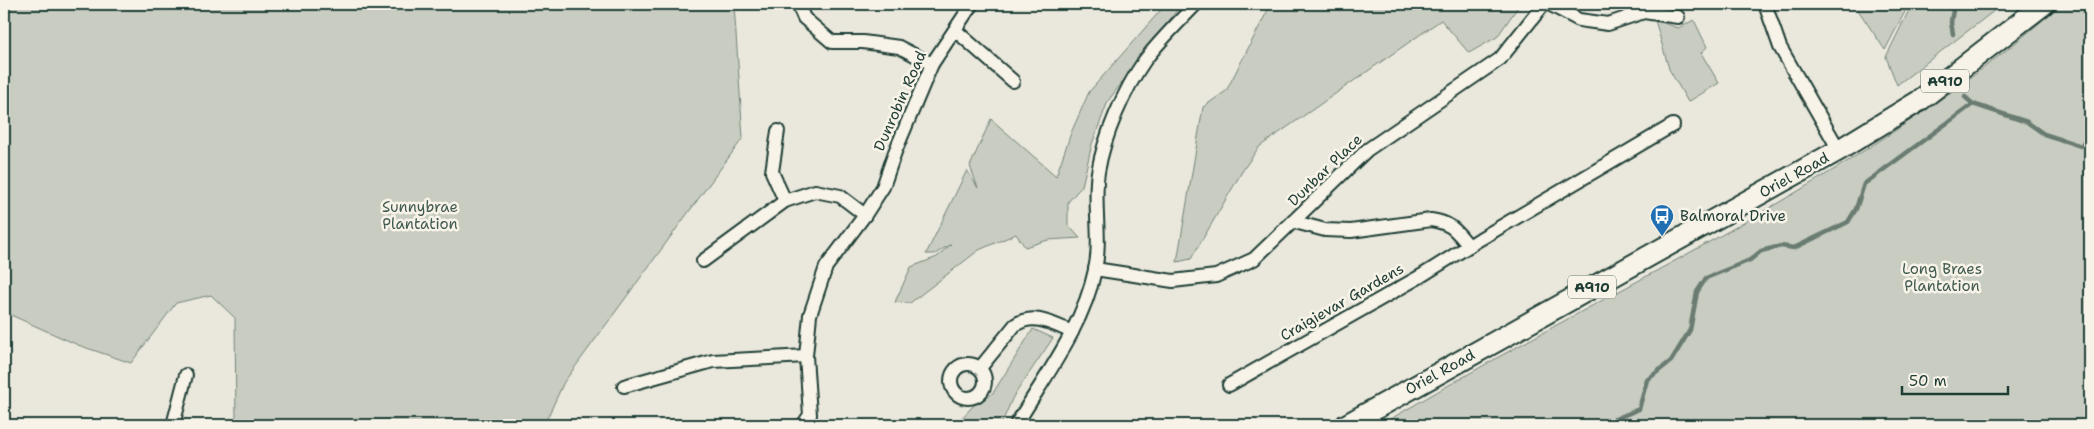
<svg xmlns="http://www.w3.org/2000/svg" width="2094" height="429" font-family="'Shantell Sans',sans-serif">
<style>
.green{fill:#c8ccc1;stroke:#74847a}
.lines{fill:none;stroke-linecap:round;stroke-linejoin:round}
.stream{stroke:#6a7c72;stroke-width:4.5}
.street-casing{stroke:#1f3d34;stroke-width:16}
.primary-casing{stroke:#1f3d34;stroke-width:24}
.street{stroke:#f7f3e8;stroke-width:12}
.primary{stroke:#f7f3e8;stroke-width:20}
.labels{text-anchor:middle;stroke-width:5;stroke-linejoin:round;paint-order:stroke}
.shield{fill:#f7f3e8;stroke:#60746a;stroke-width:1}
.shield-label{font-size:14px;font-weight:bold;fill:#1f3d34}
.street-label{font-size:15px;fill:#1f3d34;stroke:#f7f3e8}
.park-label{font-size:15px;fill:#415a50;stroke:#f7f3e8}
.poi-label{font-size:15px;fill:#1f3d34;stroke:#f7f3e8;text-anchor:start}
</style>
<rect width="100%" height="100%" fill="#eae8dd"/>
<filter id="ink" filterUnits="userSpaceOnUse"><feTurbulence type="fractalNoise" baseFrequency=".02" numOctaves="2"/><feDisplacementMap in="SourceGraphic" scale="10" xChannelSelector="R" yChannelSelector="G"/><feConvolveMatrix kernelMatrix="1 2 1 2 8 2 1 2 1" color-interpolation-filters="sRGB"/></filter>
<g filter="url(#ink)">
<g class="green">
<path d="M 4,4 L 734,4 L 743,138 L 564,382 L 544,425 L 236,425 L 235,318 L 211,295 L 176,303 L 131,363 L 78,345 L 4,312 Z"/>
<path d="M 1166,4 L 1181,5 L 1108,101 L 1092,144 L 1082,186 L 1068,202 L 1068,225 L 1080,238 L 1048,240 L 1025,247 L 1016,234 L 979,250 L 910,303 L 895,302 L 911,267 L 937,257 L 951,244 L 935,254 L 926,254 L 967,170 L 978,188 L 970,166 L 991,119 L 1056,176 L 1071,133 L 1089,92 Z"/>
<path d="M 1271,4 L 1520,4 L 1497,37 L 1469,53 L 1441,20 L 1259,147 L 1243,170 L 1191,259 L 1177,262 L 1203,107 L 1226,91 Z"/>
<path d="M 1854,4 L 1909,4 L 1885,50 Z"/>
<path d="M 1912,4 L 2003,4 L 1897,85 L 1886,57 Z"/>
<path d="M 2061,4 L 2090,4 L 2090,425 L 1380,425 C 1456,380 1534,337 1612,295 C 1769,210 1927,124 2061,4 Z"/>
<path d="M 1655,20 L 1678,28 L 1694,20 L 1707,47 L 1701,53 L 1719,83 L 1688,102 L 1669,69 Z"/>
<path d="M 1033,329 L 1053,338 L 1013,397 L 1001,425 L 955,425 L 974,405 L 993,393 Z"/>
</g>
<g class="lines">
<g class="stream">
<path d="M 1953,34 L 1951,22 L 1954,4"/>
<path d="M 1965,97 L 1973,104"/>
<path d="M 1601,425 L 1639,409 L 1647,380 L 1671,361 L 1690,330 L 1697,292 L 1706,278 L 1750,260 L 1761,251 L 1781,246 L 1794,248 L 1848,222 L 1856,209 L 1864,184 L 1973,104 L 2027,122 L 2044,134 L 2081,146 L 2090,136"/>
</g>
<g class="street-casing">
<g id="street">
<path d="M 798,4 L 804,18 L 832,42 L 863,42 L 899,47 L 932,64"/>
<path d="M 1549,4 L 1579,20 L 1608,24 L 1644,12 L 1678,17"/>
<path d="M 1765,4 L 1780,47 L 1839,150"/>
<path d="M 955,30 L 1013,81"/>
<path d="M 778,131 L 772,172 L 785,201"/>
<path d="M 1295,222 L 1325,230 L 1351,231 L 1431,220 C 1452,223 1456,231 1469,246"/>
<path d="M 703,261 L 785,201 L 815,191 L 840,196 L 865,215"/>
<path d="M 1095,269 L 1173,281 L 1216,276 L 1254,259 L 1367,150 L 1500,59 L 1544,4"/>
<circle cx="968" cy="381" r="17"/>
<path d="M 980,368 L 1015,325 C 1034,312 1053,324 1072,332"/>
<path d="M 1229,385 L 1421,276 L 1480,239 L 1673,125"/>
<path d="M 624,386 L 713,361 L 806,356"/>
<path d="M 173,425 L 186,375"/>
<path d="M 803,425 L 810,415 L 806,356 L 810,315 L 826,267 L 865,215 L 883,187 L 895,152 L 932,64 L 972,4"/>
<path d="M 1016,425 C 1045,376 1083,327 1095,270 C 1102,239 1093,204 1098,172 C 1104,136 1124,90 1145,60 C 1160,40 1179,22 1196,4"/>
</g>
</g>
<g class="primary-casing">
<path id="primary" d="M 1346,425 L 1839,150 L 1919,101 L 2044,4"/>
</g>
<use href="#street" class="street"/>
<use href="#primary" class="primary"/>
</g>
</g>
<defs>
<g id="bus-pin" transform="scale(1.25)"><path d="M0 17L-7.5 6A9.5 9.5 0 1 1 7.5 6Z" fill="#1f6fb2" stroke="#f7f3e8"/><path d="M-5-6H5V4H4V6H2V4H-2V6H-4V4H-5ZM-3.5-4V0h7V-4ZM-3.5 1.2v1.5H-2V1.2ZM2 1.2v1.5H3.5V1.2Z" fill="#fff"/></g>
</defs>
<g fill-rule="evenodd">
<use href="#bus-pin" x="1662" y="216"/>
</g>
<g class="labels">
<g class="shield">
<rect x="1921" y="69.5" width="48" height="23" rx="4"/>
<rect x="1568" y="275.5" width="48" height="23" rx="4"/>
</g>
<g class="shield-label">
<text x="1945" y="86">A910</text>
<text x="1592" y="292">A910</text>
</g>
<g class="street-label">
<text transform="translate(900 101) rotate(-66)" y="5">Dunrobin Road</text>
<text transform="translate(1325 170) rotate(-44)" y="5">Dunbar Place</text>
<text transform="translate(1794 175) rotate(-29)" y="5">Oriel Road</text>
<text transform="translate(1342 302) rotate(-30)" y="5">Craigievar Gardens</text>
<text transform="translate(1440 372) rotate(-29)" y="5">Oriel Road</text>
</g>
<g class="park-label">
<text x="420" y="212">Sunnybrae<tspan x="420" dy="17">Plantation</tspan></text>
<text x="1942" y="274">Long Braes<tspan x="1942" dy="17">Plantation</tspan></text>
</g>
<g class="poi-label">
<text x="1680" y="221">Balmoral Drive</text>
</g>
</g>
<rect width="2094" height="429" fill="none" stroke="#f7f3e8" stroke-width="20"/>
<rect x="10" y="10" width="2074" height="409" fill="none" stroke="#1f3d34" stroke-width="2" filter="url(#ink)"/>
<path d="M1902 386v8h106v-8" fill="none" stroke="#1f3d34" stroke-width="2.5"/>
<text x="1909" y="386" font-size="15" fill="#1f3d34" stroke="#f7f3e8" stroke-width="4" paint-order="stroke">50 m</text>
</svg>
